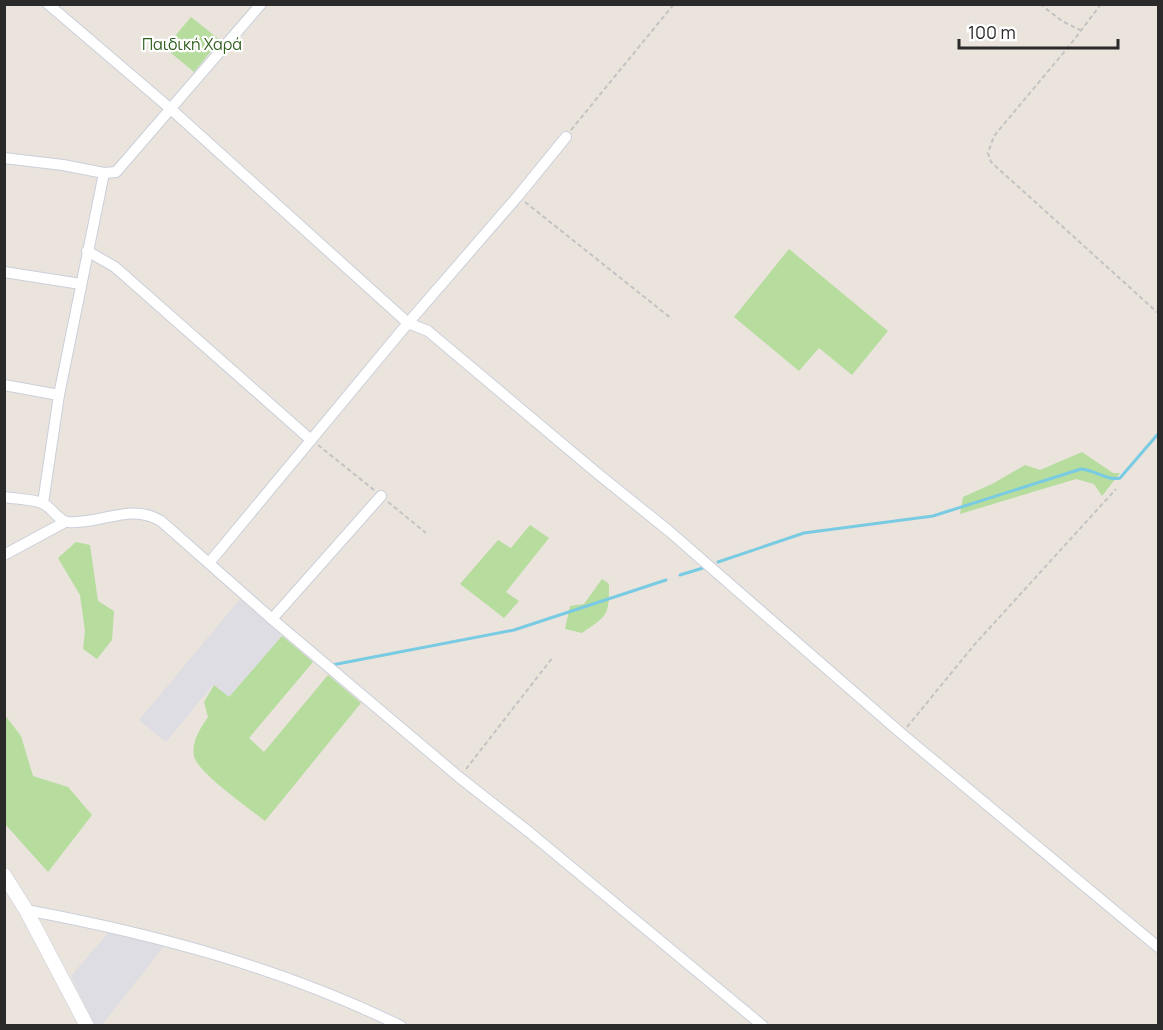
<svg xmlns="http://www.w3.org/2000/svg" width="1163" height="1030" font-family="Manrope,sans-serif">
<style>
.industrial{fill:#dedde3}
.green{fill:#b6dc9e}
.lines{fill:none;stroke-linecap:round;stroke-linejoin:round}
.stream{stroke:#79cbe3;stroke-width:3}
.street-casing{stroke:#cbcfda;stroke-width:12}
.secondary-casing{stroke:#cbcfda;stroke-width:15}
.path{stroke:#c3c3c3;stroke-width:2;stroke-dasharray:4.5 3;stroke-linecap:butt}
.street{stroke:#fff;stroke-width:10}
.secondary{stroke:#fff;stroke-width:14}
.labels{text-anchor:middle;stroke-width:4.5;stroke-linejoin:round;paint-order:stroke}
.park-label{font-size:16px;fill:#306020;stroke:#fff}
</style>
<rect width="100%" height="100%" fill="#eae4dd"/>
<g class="industrial">
<path d="M 240,599 L 282,636 L 228,698 L 213,685 L 166,742 L 139,720 Z"/>
<path d="M 109,932 L 164,946 L 102,1025 L 94,1025 L 71,976 Z"/>
</g>
<g class="green">
<path d="M 191,17 L 220,40 L 194,72 L 165,48 Z"/>
<path d="M 789,249 L 888,331 L 852,375 L 819,348 L 799,371 L 734,317 Z"/>
<path d="M 1082,452 L 1113,473 L 1120,473 L 1102,496 L 1094,484 L 1076,479 L 960,514 L 963,497 L 994,483 L 1025,465 L 1040,470 Z"/>
<path d="M 530,525 L 549,538 L 506,592 L 519,601 L 504,618 L 460,584 L 498,540 L 511,548 Z"/>
<path d="M 76,542 L 90,545 L 98,601 L 114,611 L 112,640 L 97,659 L 83,649 L 85,631 L 80,595 L 58,558 Z"/>
<path d="M 602,579 L 609,584 C 609,616 608,615 582,633 L 565,629 L 570,606 L 584,604 Z"/>
<path d="M 282,636 L 313,662 L 249,738 L 264,752 L 328,675 L 361,703 L 265,821 C 250,809 197,772 194,756 C 191,742 201,727 208,717 L 204,702 L 214,685 L 229,697 Z"/>
<path d="M 4,714 L 21,736 L 33,776 L 68,787 L 92,815 L 48,872 L 5,824 Z"/>
</g>
<g class="lines">
<g class="stream">
<path d="M 718,562 L 804,533 L 933,516 L 1081,469 C 1095,470 1107,481 1120,478 L 1158,434"/>
<path d="M 680,575 L 703,568"/>
<path d="M 332,665 L 514,630 L 666,580"/>
</g>
<g class="street-casing">
<g id="street">
<path d="M 48,4 L 172,110 L 408,323 L 428,331 L 597,473 L 669,531 L 902,734 L 1158,947"/>
<path d="M 4,158 L 63,165 L 104,173 L 116,172 L 261,4"/>
<path d="M 87,251 L 115,267 L 311,440"/>
<path d="M 4,272 L 81,284"/>
<path d="M 4,385 L 59,395"/>
<path d="M 4,497 C 16,499 31,499 42,503 C 52,507 58,521 68,522 C 101,525 130,502 161,521 L 272,619 L 459,777 L 529,832 L 763,1026"/>
<path d="M 43,503 L 59,395 L 104,173"/>
<path d="M 4,555 L 65,522"/>
<path d="M 209,563 L 408,323 L 518,196 L 566,137"/>
<path d="M 272,619 L 381,496"/>
<path d="M 26,910 C 155,934 282,968 401,1026"/>
</g>
</g>
<g class="secondary-casing">
<path id="secondary" d="M 4,875 L 26,910 L 87,1026"/>
</g>
<g class="path">
<path d="M 1040,4 L 1062,21 L 1080,30"/>
<path d="M 1101,4 L 1070,45 L 994,136 L 988,153 L 991,162 L 1158,313"/>
<path d="M 571,130 L 674,4"/>
<path d="M 525,202 L 672,319"/>
<path d="M 318,445 L 374,490"/>
<path d="M 388,502 L 426,533"/>
<path d="M 907,727 L 975,644 L 1116,489"/>
<path d="M 466,769 L 553,657"/>
</g>
<use href="#street" class="street"/>
<use href="#secondary" class="secondary"/>
</g>
<g class="labels">
<g class="park-label">
<text x="192" y="50">Παιδική Χαρά</text>
</g>
</g>
<rect width="1163" height="1030" fill="none" stroke="#2a2a2a" stroke-width="12"/>
<path d="M959 39v9h159v-9" fill="none" stroke="#2a2a2a" stroke-width="3"/>
<text x="968" y="39" font-size="18" fill="#2a2a2a" stroke="#ffffff" stroke-width="4.5" paint-order="stroke">100 m</text>
</svg>
